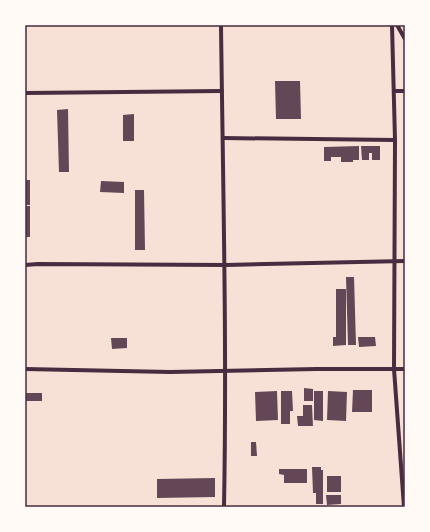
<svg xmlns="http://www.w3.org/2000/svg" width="430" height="532" font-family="'Fira Sans',sans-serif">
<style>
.building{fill:#644757}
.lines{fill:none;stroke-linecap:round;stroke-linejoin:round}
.minor{stroke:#4a2c40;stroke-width:4}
.neatline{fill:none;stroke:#4a2c40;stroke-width:1.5}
</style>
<rect width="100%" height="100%" fill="#f7e1d7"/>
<g class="building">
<path d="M 275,81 L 300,81 L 301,119 L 276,119 Z"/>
<path d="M 68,109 L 69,172 L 59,172 L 57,110 Z"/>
<path d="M 134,114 L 134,141 L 123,141 L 123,115 Z"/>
<path d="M 359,146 L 359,160 L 353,160 L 353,162 L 341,162 L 341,157 L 331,157 L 331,161 L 324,161 L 324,147 Z"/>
<path d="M 361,146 L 380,146 L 380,160 L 372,160 L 372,153 L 369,153 L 369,160 L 362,160 Z"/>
<rect x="25" y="180" width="5" height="25"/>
<path d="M 101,181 L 124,182 L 124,193 L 100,192 Z"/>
<path d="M 135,190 L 144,190 L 145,250 L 135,250 Z"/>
<rect x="25" y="206" width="5" height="31"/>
<path d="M 346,277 L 354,277 L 356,345 L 348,345 Z"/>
<path d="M 336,289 L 346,289 L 346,345 L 333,346 L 333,337 L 336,337 Z"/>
<path d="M 358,337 L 375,337 L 376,346 L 359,347 Z"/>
<path d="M 111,338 L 127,338 L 127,348 L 112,349 Z"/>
<path d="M 304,388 L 313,389 L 313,401 L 304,401 Z"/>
<path d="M 353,390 L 372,390 L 372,412 L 352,412 Z"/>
<path d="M 277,391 L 278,420 L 256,421 L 255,392 Z"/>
<path d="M 281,391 L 292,391 L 293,411 L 290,411 L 290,424 L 281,424 Z"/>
<path d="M 314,391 L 323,391 L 323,421 L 314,420 Z"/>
<path d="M 328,391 L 347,392 L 346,421 L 327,420 Z"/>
<rect x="25" y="393" width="17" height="8"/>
<path d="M 303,405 L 312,405 L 313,426 L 298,426 L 297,416 L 303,416 Z"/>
<path d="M 251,442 L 256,442 L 257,456 L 251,456 Z"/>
<path d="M 312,467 L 321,467 L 321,470 L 323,470 L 323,504 L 316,504 L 316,493 L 313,493 Z"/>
<path d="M 279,469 L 307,469 L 307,483 L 284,483 L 284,475 L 279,474 Z"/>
<rect x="327" y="476" width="14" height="16"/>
<path d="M 215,478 L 215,497 L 157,498 L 157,479 Z"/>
<path d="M 326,495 L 341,495 L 341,504 L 327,505 Z"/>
</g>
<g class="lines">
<g class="minor">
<path d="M 221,25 C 223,186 227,346 224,507"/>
<path d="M 392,25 L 395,140 L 394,369 L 404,507"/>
<path d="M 397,25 L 405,39"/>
<path d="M 394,91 L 405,91"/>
<path d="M 25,93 L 222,91"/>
<path d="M 223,138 L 395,140"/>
<path d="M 25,265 L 38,264 L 226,265 L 405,261"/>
<path d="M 25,369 L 170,372 L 317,369 L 405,369"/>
</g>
</g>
<rect width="430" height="532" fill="none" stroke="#fffaf5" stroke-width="52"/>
<rect x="26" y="26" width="378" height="480" class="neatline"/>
</svg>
